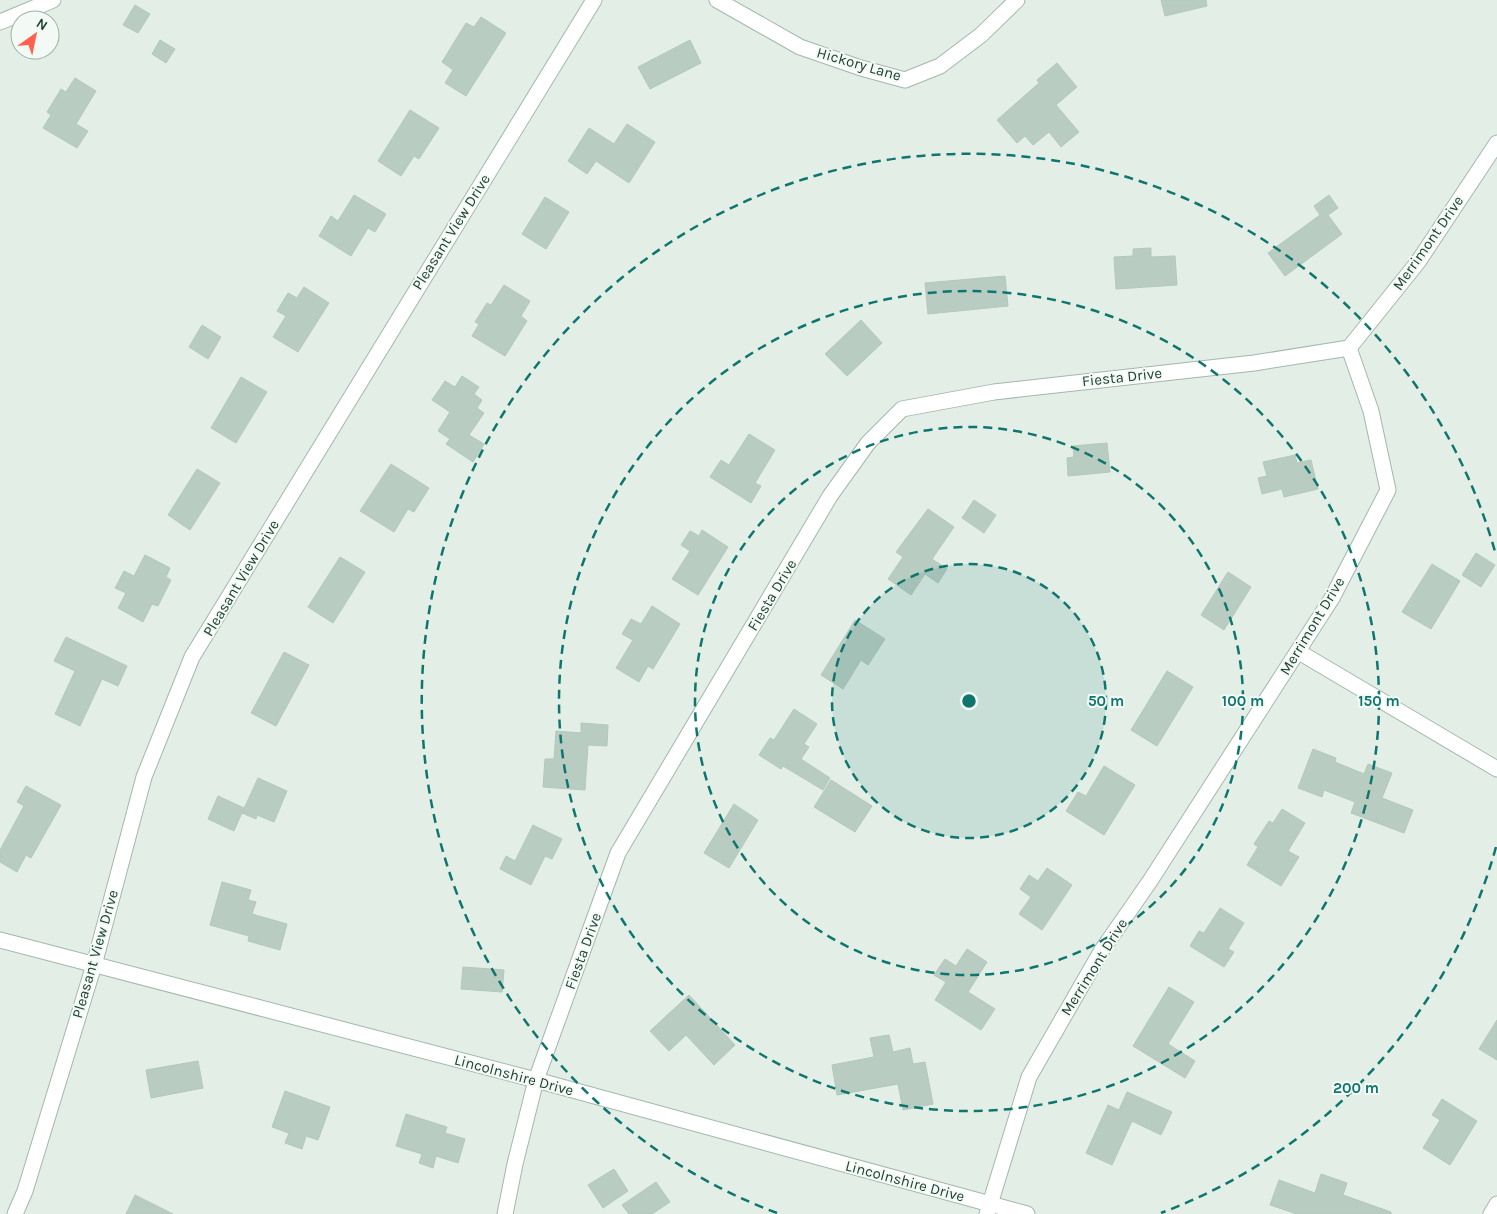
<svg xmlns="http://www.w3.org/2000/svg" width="1497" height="1214" font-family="Karla,sans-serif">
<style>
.building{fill:#b9ccc2;stroke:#b3c8bc}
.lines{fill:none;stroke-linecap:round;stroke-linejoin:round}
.street-casing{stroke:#a4b7ad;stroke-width:17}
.secondary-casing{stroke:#9fbbad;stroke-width:17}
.street{stroke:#fff;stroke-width:15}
.secondary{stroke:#fff;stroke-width:15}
.ring{fill:none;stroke:#0f766e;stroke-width:2.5;stroke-dasharray:9 6}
.labels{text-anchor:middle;stroke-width:4;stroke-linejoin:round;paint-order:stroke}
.street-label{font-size:15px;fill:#204133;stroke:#f3faf5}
.centre{fill:#0f766e;stroke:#f3faf5;stroke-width:2.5}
.ring-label{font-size:15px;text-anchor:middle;font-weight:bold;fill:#0f766e;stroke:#f3faf5;stroke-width:4;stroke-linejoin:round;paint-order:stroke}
</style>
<rect width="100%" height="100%" fill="#e2eee6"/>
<g class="building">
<path d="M 1161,0 L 1206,0 L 1207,6 L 1165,16 Z"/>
<path d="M 135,5 L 150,14 L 138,33 L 123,25 Z"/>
<path d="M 481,17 L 506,33 L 466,96 L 445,83 L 453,70 L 442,62 L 466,23 L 474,27 Z"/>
<path d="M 160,40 L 175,49 L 166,63 L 152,54 Z"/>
<path d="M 690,40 L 701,63 L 650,89 L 638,67 Z"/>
<path d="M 1057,63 L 1077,87 L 1056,105 L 1079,132 L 1061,147 L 1049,132 L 1033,145 L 1025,136 L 1017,143 L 997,120 L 1039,83 L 1037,80 Z"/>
<path d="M 75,78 L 96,91 L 76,124 L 88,131 L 77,148 L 43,128 L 51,115 L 47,112 L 61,89 L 66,92 Z"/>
<path d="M 410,110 L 439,128 L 419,159 L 414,156 L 401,176 L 378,161 Z"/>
<path d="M 627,124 L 655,142 L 629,183 L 596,161 L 587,174 L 568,161 L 589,128 L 614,144 Z"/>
<path d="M 354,195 L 386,214 L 375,232 L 368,228 L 351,256 L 319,236 L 331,216 L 338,221 Z"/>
<path d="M 1329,195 L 1338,208 L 1328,215 L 1342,234 L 1285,276 L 1268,253 L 1320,215 L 1314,206 Z"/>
<path d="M 545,197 L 569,212 L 546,249 L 522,234 Z"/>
<path d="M 1151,248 L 1151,257 L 1175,256 L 1177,285 L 1116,289 L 1114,257 L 1133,256 L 1133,249 Z"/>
<path d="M 1005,276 L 1008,306 L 928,314 L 925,283 Z"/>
<path d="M 504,285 L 530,301 L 521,316 L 527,321 L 505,356 L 472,336 L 479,324 L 475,322 L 487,303 L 491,305 Z"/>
<path d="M 304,287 L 329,303 L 298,352 L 273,337 L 286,316 L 277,311 L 288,293 L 297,298 Z"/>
<path d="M 861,320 L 882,343 L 847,376 L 825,354 Z"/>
<path d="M 202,325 L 221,337 L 208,359 L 189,347 Z"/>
<path d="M 462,376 L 479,387 L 474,394 L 482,400 L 477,408 L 484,413 L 469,435 L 484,444 L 473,462 L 446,444 L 450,439 L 438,431 L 450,412 L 432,400 L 445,381 L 455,387 Z"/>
<path d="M 241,377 L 267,392 L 236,443 L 211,428 Z"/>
<path d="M 749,434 L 775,450 L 755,483 L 761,486 L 751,503 L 710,477 L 721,460 L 729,465 Z"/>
<path d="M 1107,443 L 1110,472 L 1068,476 L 1067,458 L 1074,457 L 1073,446 Z"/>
<path d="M 1295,455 L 1297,463 L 1311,460 L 1318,489 L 1284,497 L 1282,489 L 1262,494 L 1258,478 L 1267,476 L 1263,462 Z"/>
<path d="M 391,464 L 429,488 L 414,512 L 408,509 L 394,532 L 360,511 Z"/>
<path d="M 197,469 L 220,483 L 190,530 L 168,515 Z"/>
<path d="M 974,500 L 996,515 L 984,533 L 962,518 Z"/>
<path d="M 928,509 L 954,527 L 932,559 L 947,569 L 938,583 L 925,574 L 911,595 L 888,579 L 903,557 L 896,552 Z"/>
<path d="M 702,530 L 728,547 L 698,595 L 672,579 L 690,551 L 681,545 L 690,531 L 699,536 Z"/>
<path d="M 1476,553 L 1495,565 L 1481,587 L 1462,575 Z"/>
<path d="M 145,555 L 170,568 L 166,577 L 171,580 L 158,606 L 152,604 L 143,622 L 118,608 L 126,593 L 115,588 L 124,571 L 134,576 Z"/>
<path d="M 340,557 L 365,572 L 333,623 L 308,607 Z"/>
<path d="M 1432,564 L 1460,581 L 1431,629 L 1402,612 Z"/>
<path d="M 1228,572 L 1251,587 L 1224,630 L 1201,615 Z"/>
<path d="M 652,606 L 680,624 L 653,669 L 648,666 L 639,682 L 616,668 L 633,640 L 622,634 L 631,619 L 641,624 Z"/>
<path d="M 855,620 L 885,639 L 868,665 L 861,660 L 843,689 L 821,675 Z"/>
<path d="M 66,637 L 127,666 L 118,686 L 102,679 L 80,726 L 55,714 L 75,671 L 54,661 Z"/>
<path d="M 284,652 L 309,665 L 276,726 L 251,713 Z"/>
<path d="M 1167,671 L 1193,687 L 1157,746 L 1131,730 Z"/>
<path d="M 794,709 L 817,724 L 804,744 L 809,747 L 801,759 L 830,778 L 823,790 L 783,766 L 781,769 L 759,755 L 770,738 L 774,740 Z"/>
<path d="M 581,723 L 608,725 L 607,746 L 588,745 L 585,790 L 543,787 L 545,759 L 554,759 L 556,731 L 581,733 Z"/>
<path d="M 1313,749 L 1336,758 L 1335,762 L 1364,774 L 1368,764 L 1392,773 L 1382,798 L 1413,810 L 1404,833 L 1351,813 L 1355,802 L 1324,790 L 1322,797 L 1298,788 Z"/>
<path d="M 1104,766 L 1135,785 L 1104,835 L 1066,811 L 1078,792 L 1086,796 Z"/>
<path d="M 258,778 L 287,791 L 274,822 L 257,815 L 256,819 L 242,813 Z"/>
<path d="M 831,780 L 872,806 L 855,832 L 814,807 Z"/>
<path d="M 26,786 L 61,805 L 31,858 L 26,855 L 17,872 L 0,862 L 0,850 L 24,806 L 17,802 Z"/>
<path d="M 218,796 L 244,808 L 234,831 L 208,819 Z"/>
<path d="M 734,804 L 758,820 L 729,868 L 704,853 Z"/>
<path d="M 1282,809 L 1305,823 L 1288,851 L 1299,857 L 1281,886 L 1247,865 L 1258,847 L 1254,844 L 1269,821 L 1273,823 Z"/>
<path d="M 533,825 L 562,839 L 552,859 L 545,856 L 531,885 L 500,869 L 506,856 L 515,861 Z"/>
<path d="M 1047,868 L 1072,885 L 1042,930 L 1019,914 L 1031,897 L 1020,889 L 1029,875 L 1038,881 Z"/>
<path d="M 222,882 L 251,890 L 248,900 L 256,902 L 252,914 L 287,924 L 280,950 L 248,941 L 249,936 L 210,925 Z"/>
<path d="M 1220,908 L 1244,923 L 1228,949 L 1234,952 L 1224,967 L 1190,946 L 1199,931 L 1204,933 Z"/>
<path d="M 967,949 L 987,962 L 968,992 L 995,1009 L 981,1030 L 935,1000 L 946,982 L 934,975 L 945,959 L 956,966 Z"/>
<path d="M 463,967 L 504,970 L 502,992 L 461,989 Z"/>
<path d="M 1169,987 L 1194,1002 L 1168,1044 L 1195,1061 L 1185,1078 L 1133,1046 Z"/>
<path d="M 689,995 L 735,1045 L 714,1065 L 686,1035 L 669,1051 L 650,1031 Z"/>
<path d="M 1497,1020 L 1497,1060 L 1479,1049 Z"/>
<path d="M 889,1035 L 893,1052 L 910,1048 L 913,1064 L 925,1062 L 933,1104 L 903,1110 L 898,1084 L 837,1095 L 832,1065 L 874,1057 L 870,1038 Z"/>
<path d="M 198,1061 L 203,1088 L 151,1098 L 146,1070 Z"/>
<path d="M 285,1091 L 330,1107 L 318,1140 L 306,1136 L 302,1149 L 285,1143 L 289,1133 L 272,1127 Z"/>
<path d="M 1127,1092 L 1172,1112 L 1161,1135 L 1132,1121 L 1112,1165 L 1086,1153 L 1108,1105 L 1119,1110 Z"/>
<path d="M 1442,1099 L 1477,1121 L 1450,1165 L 1423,1148 L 1440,1120 L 1432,1115 Z"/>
<path d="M 406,1114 L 447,1127 L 445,1133 L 465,1139 L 458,1163 L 436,1156 L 433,1168 L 419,1163 L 422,1154 L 396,1146 Z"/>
<path d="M 614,1169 L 628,1191 L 603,1208 L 588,1185 Z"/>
<path d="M 1321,1174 L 1347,1183 L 1343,1195 L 1391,1212 L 1391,1214 L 1297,1214 L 1270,1205 L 1279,1180 L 1315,1193 Z"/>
<path d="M 656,1182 L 670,1202 L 652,1214 L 629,1214 L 622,1205 Z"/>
<path d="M 135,1195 L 173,1214 L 126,1214 Z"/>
</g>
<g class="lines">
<g class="street-casing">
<g id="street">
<path d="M 717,0 L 800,47 L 861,68 L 905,80 L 940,66 L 981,35 L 1017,0"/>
<path d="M 1349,348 L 1418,262 L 1497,143"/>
<path d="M 1299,652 L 1497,769"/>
<path d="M 0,940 L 536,1080 L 1027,1214"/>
<path d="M 15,1214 L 25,1191 L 94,965 L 144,777 L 192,657 L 594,0"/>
<path d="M 505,1214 L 515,1164 L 536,1080 L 618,853 L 830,496 L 868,443 L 902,409 L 994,392 L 1254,363 L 1349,348"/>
<path d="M 987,1214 L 1029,1077 L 1102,950 L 1150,881 L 1332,598 L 1388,490 L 1371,411 L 1349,348"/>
<path d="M 1491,1214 L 1497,1204"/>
</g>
</g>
<g class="secondary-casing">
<path id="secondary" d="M 0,22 L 53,0"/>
</g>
<use href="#street" class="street"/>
<use href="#secondary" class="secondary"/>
</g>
<circle cx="969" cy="701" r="137" fill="#0f766e" fill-opacity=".12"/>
<g class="ring">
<circle cx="969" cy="701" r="137"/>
<circle cx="969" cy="701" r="274"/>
<circle cx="969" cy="701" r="410"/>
<path d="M1496 847A547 547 0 0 1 1161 1213M777 1213A547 547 0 1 1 1496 555"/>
</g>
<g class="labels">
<g class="street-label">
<text transform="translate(859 64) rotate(16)" y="5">Hickory Lane</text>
<text transform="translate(451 232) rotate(-58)" y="5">Pleasant View Drive</text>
<text transform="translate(1428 243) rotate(-55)" y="5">Merrimont Drive</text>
<text transform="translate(1122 377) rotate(-6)" y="5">Fiesta Drive</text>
<text transform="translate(241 578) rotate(-59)" y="5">Pleasant View Drive</text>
<text transform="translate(772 595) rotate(-59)" y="5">Fiesta Drive</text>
<text transform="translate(1312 626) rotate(-59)" y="5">Merrimont Drive</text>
<text transform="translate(583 951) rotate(-70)" y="5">Fiesta Drive</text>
<text transform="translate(95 954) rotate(-74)" y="5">Pleasant View Drive</text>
<text transform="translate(1094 967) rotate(-58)" y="5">Merrimont Drive</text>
<text transform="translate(514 1075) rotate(15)" y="5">Lincolnshire Drive</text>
<text transform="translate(905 1181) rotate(15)" y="5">Lincolnshire Drive</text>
</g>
</g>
<circle cx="969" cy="701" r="8" class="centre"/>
<g class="ring-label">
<text x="1106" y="706">50 m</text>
<text x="1243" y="706">100 m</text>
<text x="1379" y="706">150 m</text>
<text x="1356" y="1093">200 m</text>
</g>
<g transform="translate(35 35) rotate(33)"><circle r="24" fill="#f3faf5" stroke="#9fb0a7"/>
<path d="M0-4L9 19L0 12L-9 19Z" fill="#ff614e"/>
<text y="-8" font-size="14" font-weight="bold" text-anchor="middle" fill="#204133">N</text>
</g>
</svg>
